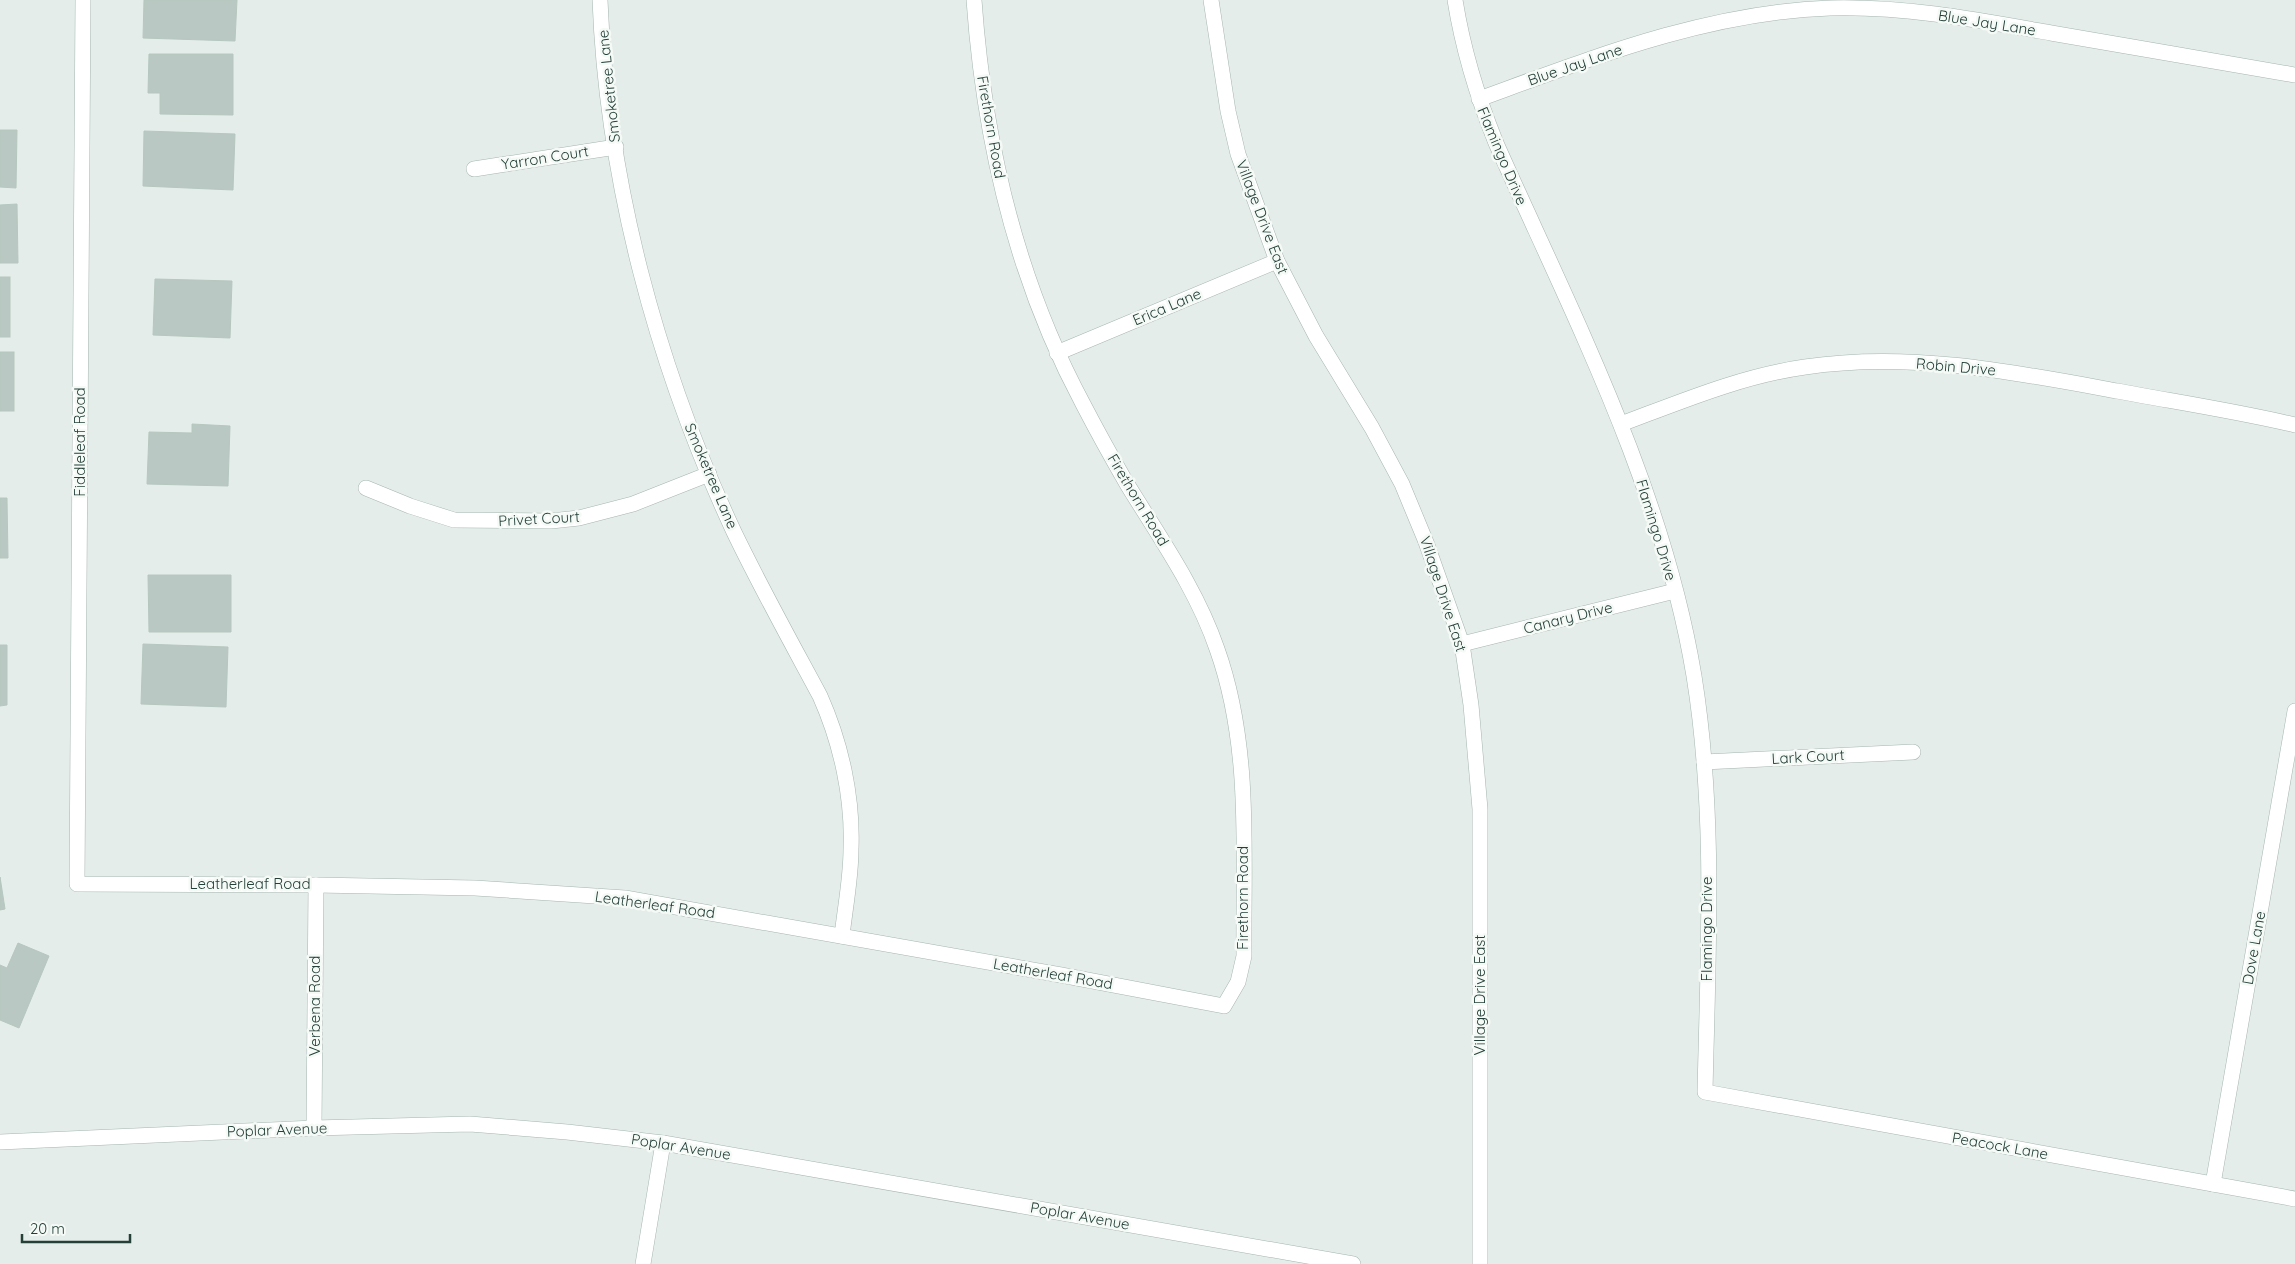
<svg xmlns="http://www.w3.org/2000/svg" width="2295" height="1264" font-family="Quicksand,sans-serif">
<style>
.building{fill:#b9c8c2;stroke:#b6c7c0}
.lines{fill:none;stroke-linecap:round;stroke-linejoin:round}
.minor-casing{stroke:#a6b5b0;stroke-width:16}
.tertiary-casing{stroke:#a6b5b0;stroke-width:16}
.minor{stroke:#fff;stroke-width:15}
.tertiary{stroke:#fff;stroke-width:15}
.labels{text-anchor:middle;stroke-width:5;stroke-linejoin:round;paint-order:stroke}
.street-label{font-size:15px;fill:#233f37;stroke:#f5faf7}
</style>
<rect width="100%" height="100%" fill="#e4ede9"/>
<g class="building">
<path d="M 144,0 L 237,0 L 235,41 L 143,38 Z"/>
<path d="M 149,54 L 233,54 L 233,115 L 160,114 L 160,93 L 148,93 Z"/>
<path d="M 0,130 L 17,130 L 16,188 L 0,187 Z"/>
<path d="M 144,131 L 235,134 L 233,190 L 143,186 Z"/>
<path d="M 17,204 L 18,263 L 0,263 L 0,205 Z"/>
<rect x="0" y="277" width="10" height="60"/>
<path d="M 155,279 L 232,281 L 230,338 L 153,335 Z"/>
<rect x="0" y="352" width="14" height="59"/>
<path d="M 192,424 L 230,426 L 228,486 L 147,484 L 149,432 L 192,433 Z"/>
<path d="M 0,498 L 7,498 L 8,558 L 0,558 Z"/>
<path d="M 148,575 L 231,575 L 231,632 L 149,632 Z"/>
<path d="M 143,644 L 228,647 L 226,707 L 141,704 Z"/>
<path d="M 0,645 L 7,645 L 7,705 L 0,706 Z"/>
<path d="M 0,877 L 5,909 L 0,910 Z"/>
<path d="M 18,943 L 49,956 L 19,1028 L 0,1020 L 0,965 L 7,968 Z"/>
</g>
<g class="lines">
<g class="minor-casing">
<g id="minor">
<path d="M 83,0 L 77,884 L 316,885 L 475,888 L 625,898 L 1061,975 L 1224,1006 L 1238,982 L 1244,956 C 1243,854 1252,747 1217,649 C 1197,590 1160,538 1127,484 C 1112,458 1097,431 1083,404 C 1016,279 984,141 974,0"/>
<path d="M 600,0 C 607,182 657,367 734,532 C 761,588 791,642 820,696 C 841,743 853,797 851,849 C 851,878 845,908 842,936"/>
<path d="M 1211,0 L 1228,111 L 1238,154 L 1277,261 L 1316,336 L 1372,428 L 1402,484 L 1426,542 L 1462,644 L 1471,705 L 1480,809 L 1480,1264"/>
<path d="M 1455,0 C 1463,50 1477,96 1496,143 C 1573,316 1663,488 1694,676 C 1716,813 1708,954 1705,1092 L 2295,1199"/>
<path d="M 1479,99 C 1592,58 1708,12 1830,8 C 1905,6 1978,20 2051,33 C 2132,47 2214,61 2295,75"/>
<path d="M 474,169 L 616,147"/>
<path d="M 1057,353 L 1277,261"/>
<path d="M 1621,424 C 1680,402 1741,376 1805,367 C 1909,351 2014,372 2117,391 C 2176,402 2236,411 2295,425"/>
<path d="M 366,488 L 410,506 L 454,520 L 551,521 L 579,518 L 633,504 L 709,474"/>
<path d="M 1462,644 L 1675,591"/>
<path d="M 1704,762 L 1913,752"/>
<path d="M 314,1128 L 316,885"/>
<path d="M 2213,1184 L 2295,711"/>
<path d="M 643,1264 L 663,1143"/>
</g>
</g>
<g class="tertiary-casing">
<path id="tertiary" d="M 0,1142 L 314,1128 L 470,1124 L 567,1132 L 663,1143 L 1353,1264"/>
</g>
<use href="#minor" class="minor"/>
<use href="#tertiary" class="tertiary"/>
</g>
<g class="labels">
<g class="street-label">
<text transform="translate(1987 23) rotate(9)" y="5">Blue Jay Lane</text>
<text transform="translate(1575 65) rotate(-19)" y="5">Blue Jay Lane</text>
<text transform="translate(609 86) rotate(-96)" y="5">Smoketree Lane</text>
<text transform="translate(991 127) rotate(80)" y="5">Firethorn Road</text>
<text transform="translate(1502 156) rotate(67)" y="5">Flamingo Drive</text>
<text transform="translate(545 158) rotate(-9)" y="5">Yarron Court</text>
<text transform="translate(1262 217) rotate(69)" y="5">Village Drive East</text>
<text transform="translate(1167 307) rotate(-23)" y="5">Erica Lane</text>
<text transform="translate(1956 367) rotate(5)" y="5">Robin Drive</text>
<text transform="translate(80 442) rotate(-90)" y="5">Fiddleleaf Road</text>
<text transform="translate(711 476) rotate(67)" y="5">Smoketree Lane</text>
<text transform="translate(1138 500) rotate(59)" y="5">Firethorn Road</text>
<text transform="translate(539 519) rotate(-3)" y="5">Privet Court</text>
<text transform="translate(1656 530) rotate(73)" y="5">Flamingo Drive</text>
<text transform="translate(1443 594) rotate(72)" y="5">Village Drive East</text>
<text transform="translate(1568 618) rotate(-14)" y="5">Canary Drive</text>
<text transform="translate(1808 757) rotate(-3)" y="5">Lark Court</text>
<text x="250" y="889">Leatherleaf Road</text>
<text transform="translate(1243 898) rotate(-90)" y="5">Firethorn Road</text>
<text transform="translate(655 905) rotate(8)" y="5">Leatherleaf Road</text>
<text transform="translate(1707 929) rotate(-90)" y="5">Flamingo Drive</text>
<text transform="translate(2254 948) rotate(-80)" y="5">Dove Lane</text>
<text transform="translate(1053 974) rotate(10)" y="5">Leatherleaf Road</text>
<text transform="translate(1480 995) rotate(-90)" y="5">Village Drive East</text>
<text transform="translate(315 1006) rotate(-90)" y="5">Verbena Road</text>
<text transform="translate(277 1130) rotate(-2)" y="5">Poplar Avenue</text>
<text transform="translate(2000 1146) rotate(10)" y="5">Peacock Lane</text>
<text transform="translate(681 1147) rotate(9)" y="5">Poplar Avenue</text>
<text transform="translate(1080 1216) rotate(10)" y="5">Poplar Avenue</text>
</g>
</g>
<path d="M22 1234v8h108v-8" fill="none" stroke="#233f37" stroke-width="2.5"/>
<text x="30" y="1234" font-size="15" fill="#233f37" stroke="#f5faf7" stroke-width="4" paint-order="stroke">20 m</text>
</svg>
